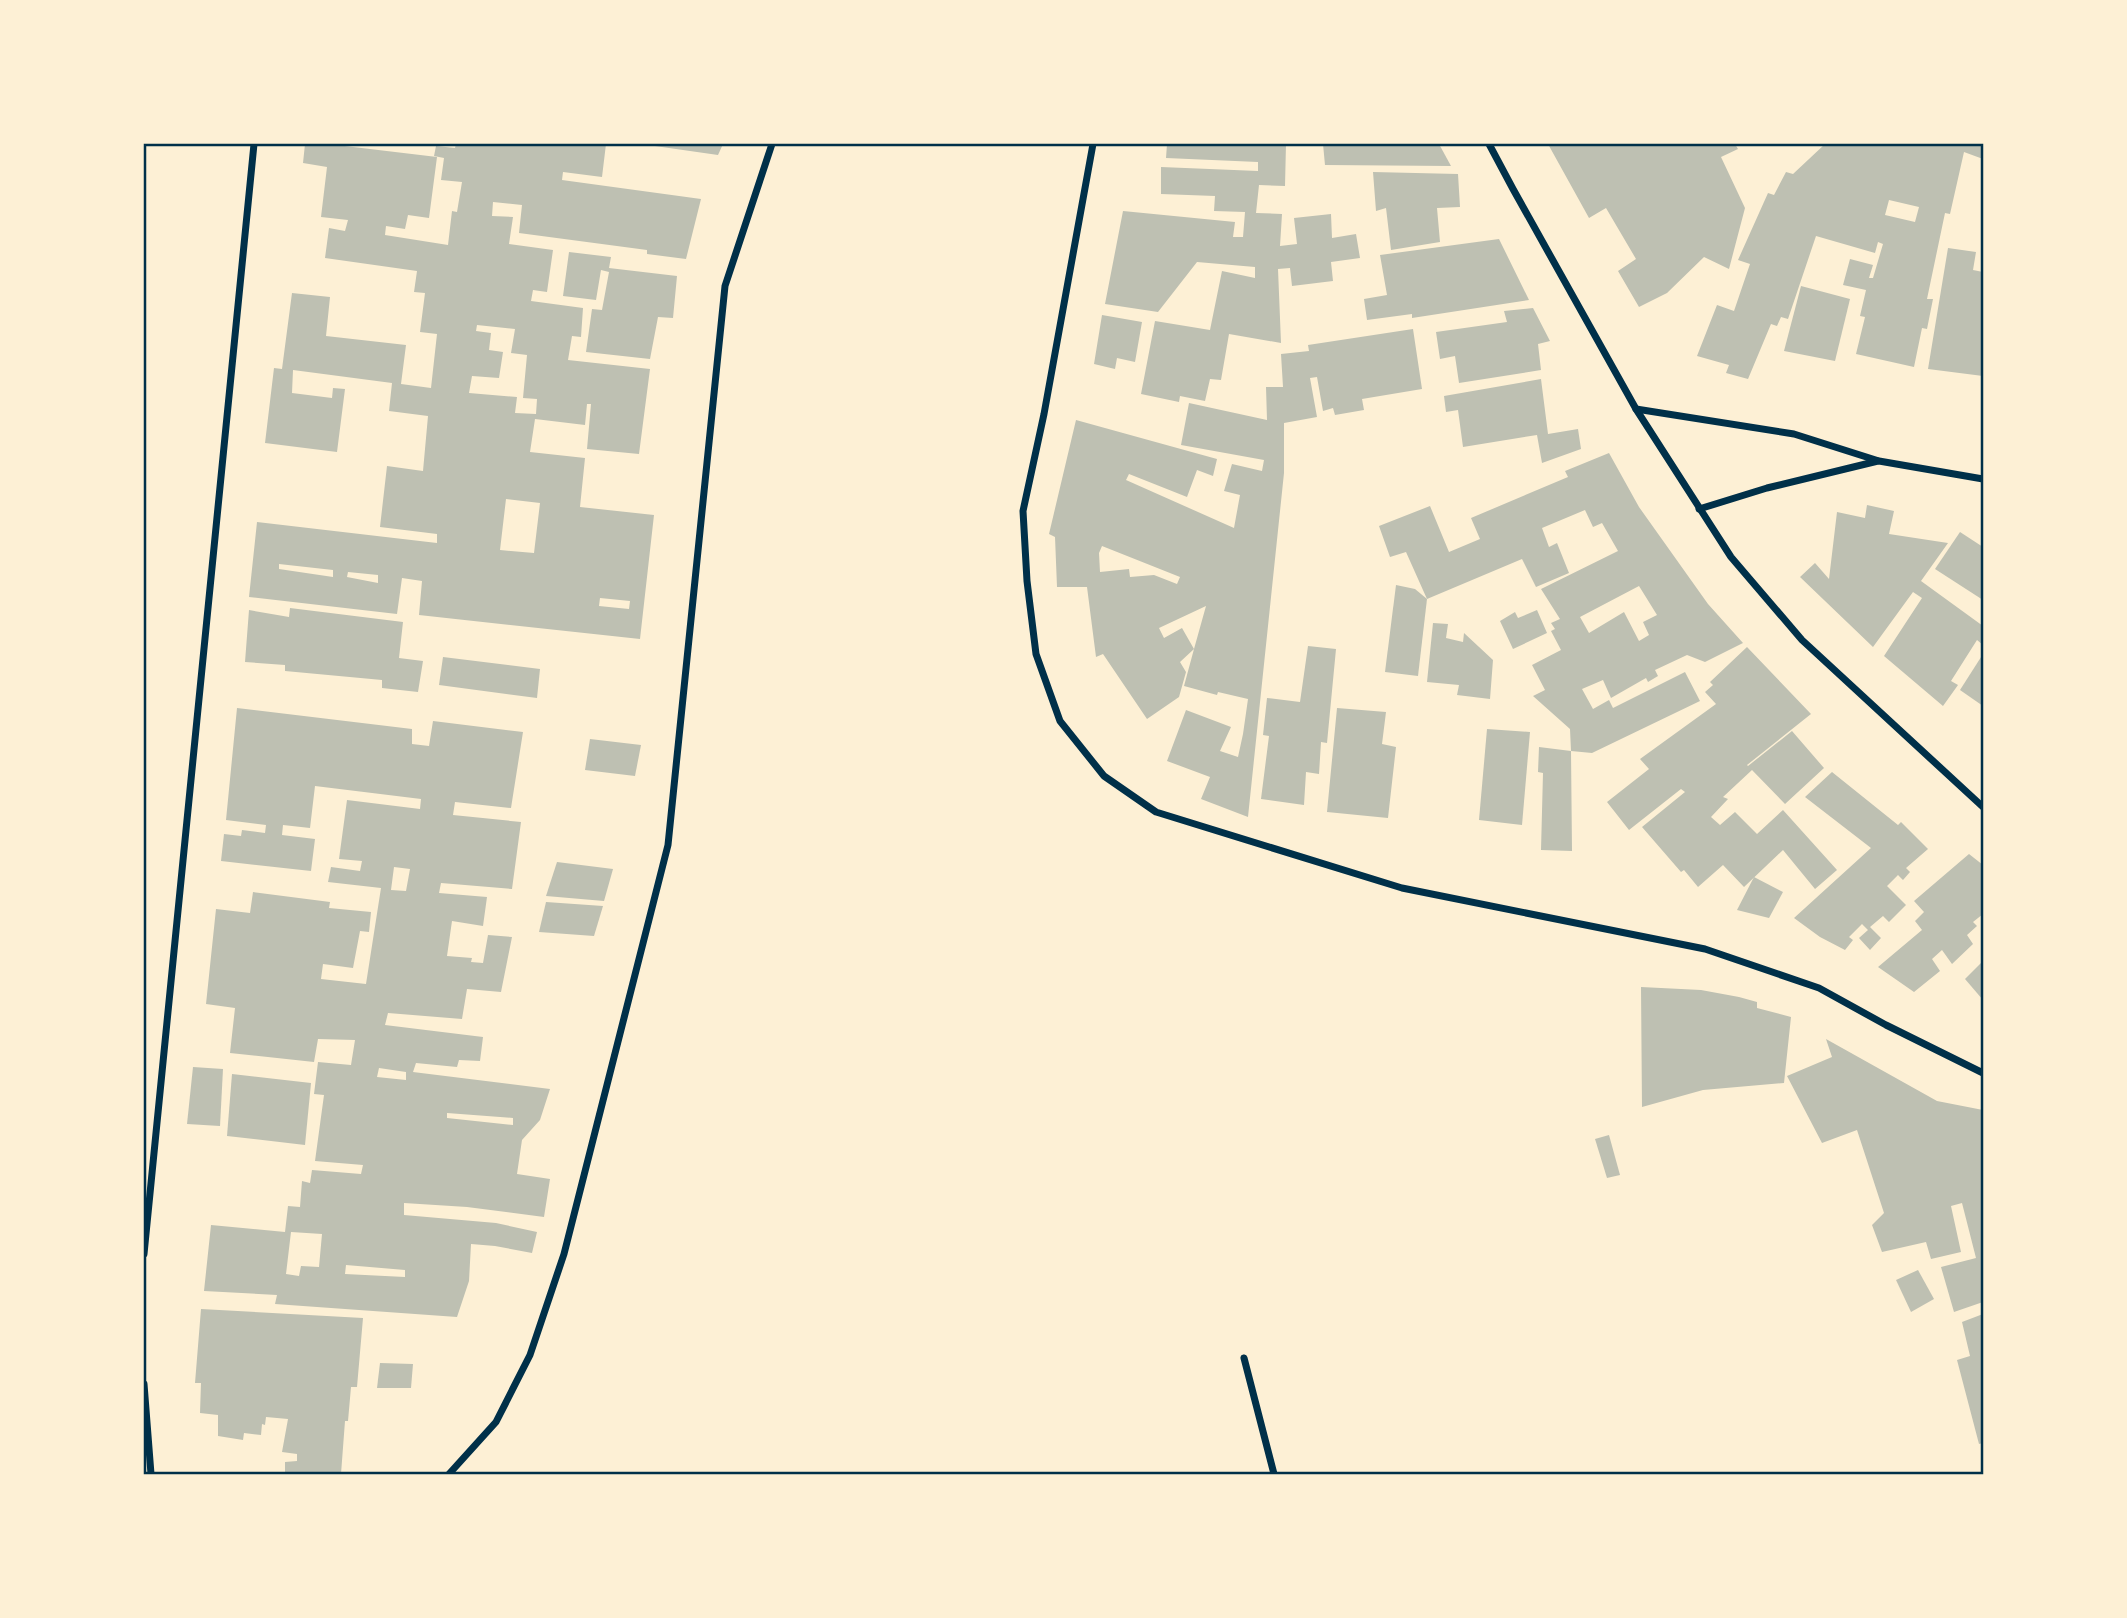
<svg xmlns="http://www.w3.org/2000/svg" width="2127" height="1618" font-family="Georgia,serif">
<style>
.building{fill:#bec0b2;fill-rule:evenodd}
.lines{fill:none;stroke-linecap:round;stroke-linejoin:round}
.minor{stroke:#003049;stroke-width:7}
.neatline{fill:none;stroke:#003049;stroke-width:2.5}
</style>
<rect width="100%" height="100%" fill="#fdf0d5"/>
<g class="building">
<path d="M 305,144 L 328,144 L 437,157 L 429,218 L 408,215 L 405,229 L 386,226 L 385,235 L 448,245 L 452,211 L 457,212 L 462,182 L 441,180 L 444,158 L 434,156 L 436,146 L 455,148 L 456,144 L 606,144 L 602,177 L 563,172 L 562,180 L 701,199 L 686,259 L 647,254 L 647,250 L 519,233 L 522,205 L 493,202 L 492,216 L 513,217 L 509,244 L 553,250 L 547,292 L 533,290 L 531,301 L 583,308 L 581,337 L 572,336 L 568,360 L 650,369 L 639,454 L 587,449 L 591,404 L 587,404 L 585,425 L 535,419 L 530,452 L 585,458 L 580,507 L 654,515 L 640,639 L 419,615 L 422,581 L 402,578 L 397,614 L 249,597 L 257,522 L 437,543 L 437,534 L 380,527 L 387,466 L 423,471 L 428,416 L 389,411 L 392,383 L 293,370 L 292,393 L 332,398 L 333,388 L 345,389 L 337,452 L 265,443 L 274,368 L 282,369 L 292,293 L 330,297 L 326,336 L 406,345 L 401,384 L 431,388 L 437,334 L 420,332 L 425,293 L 414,292 L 417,271 L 325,258 L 329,228 L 345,231 L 348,220 L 321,217 L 327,167 L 303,163 ZM 477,325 L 515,329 L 511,353 L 527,355 L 523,398 L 537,399 L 536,414 L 515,413 L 517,397 L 469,393 L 472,376 L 499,378 L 503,352 L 489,350 L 491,333 L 476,331 ZM 506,499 L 540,503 L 534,553 L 500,550 ZM 279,564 L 333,570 L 333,577 L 279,569 ZM 348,572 L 378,575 L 378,583 L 347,577 ZM 600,598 L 630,601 L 629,609 L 599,606 Z"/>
<path d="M 648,144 L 723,144 L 718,155 L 648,145 Z"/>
<path d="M 1167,144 L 1286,144 L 1285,186 L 1259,185 L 1256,213 L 1282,214 L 1280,246 L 1297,244 L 1294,218 L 1331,214 L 1332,238 L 1356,234 L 1360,258 L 1331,262 L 1333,281 L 1292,286 L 1290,268 L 1278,269 L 1281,343 L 1229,334 L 1221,380 L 1210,379 L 1205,401 L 1180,396 L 1179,402 L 1141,394 L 1155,321 L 1210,330 L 1222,271 L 1255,278 L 1255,267 L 1197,262 L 1158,312 L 1105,304 L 1123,211 L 1235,222 L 1233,237 L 1243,237 L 1245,212 L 1214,211 L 1215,196 L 1161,194 L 1161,167 L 1258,171 L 1258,162 L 1166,158 Z"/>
<path d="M 1323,144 L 1439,144 L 1451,166 L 1325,165 Z"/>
<path d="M 1548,144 L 1735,144 L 1738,149 L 1721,157 L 1745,208 L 1729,269 L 1704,257 L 1667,293 L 1639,307 L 1618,271 L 1636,259 L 1606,208 L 1589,218 Z"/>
<path d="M 1825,144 L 1983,144 L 1983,159 L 1964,152 L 1950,214 L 1945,213 L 1927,299 L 1933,299 L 1927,329 L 1922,328 L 1914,367 L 1856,354 L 1865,317 L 1860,316 L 1866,290 L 1843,285 L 1850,259 L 1873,265 L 1869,278 L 1873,278 L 1883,244 L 1878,242 L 1875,253 L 1816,236 L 1788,319 L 1781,317 L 1777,326 L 1771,324 L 1748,379 L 1726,373 L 1729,365 L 1697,356 L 1717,305 L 1734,311 L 1750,264 L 1738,260 L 1768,193 L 1774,195 L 1786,172 L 1793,174 ZM 1889,200 L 1919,207 L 1915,222 L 1885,215 Z"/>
<path d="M 1373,172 L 1458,174 L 1460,207 L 1437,208 L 1440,242 L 1391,250 L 1386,208 L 1376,211 Z"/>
<path d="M 1499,239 L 1529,300 L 1412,318 L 1412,314 L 1367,320 L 1364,299 L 1387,295 L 1380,255 Z"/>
<path d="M 1948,248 L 1976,252 L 1973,270 L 1983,272 L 1983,376 L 1928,369 Z"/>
<path d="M 569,252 L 611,257 L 609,268 L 677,276 L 673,318 L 658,317 L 650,359 L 586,352 L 592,309 L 602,310 L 609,272 L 601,270 L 596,300 L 563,296 Z"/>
<path d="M 1801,286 L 1850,299 L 1835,361 L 1784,351 Z"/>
<path d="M 1533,308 L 1550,341 L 1538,344 L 1541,370 L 1459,383 L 1455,356 L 1440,359 L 1436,332 L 1507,322 L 1504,311 Z"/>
<path d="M 1102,315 L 1142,322 L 1135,362 L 1117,358 L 1115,369 L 1094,364 Z"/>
<path d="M 1413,329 L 1422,389 L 1362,399 L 1364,410 L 1335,415 L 1333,408 L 1323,411 L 1317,377 L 1310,378 L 1317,417 L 1284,423 L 1284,473 L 1248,817 L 1201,799 L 1210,777 L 1167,761 L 1186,710 L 1231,727 L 1220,751 L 1238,757 L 1243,734 L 1248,699 L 1218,692 L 1217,695 L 1184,686 L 1194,649 L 1180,662 L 1186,672 L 1179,697 L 1147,719 L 1103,654 L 1096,657 L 1087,587 L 1057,587 L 1055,537 L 1049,534 L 1076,420 L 1217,459 L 1213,476 L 1197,470 L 1187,497 L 1129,474 L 1126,480 L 1234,528 L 1240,495 L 1224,491 L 1232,464 L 1262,471 L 1264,460 L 1181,445 L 1189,403 L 1267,420 L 1266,387 L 1283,387 L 1281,354 L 1309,351 L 1308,345 ZM 1102,546 L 1180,577 L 1177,584 L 1154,575 L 1130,577 L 1129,569 L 1100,572 L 1099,553 ZM 1206,606 L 1194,649 L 1182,628 L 1164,638 L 1159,628 Z"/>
<path d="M 1541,379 L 1548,434 L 1578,429 L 1581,449 L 1542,463 L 1537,435 L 1463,447 L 1458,410 L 1446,412 L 1444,396 Z"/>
<path d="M 1609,453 L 1639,507 L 1708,604 L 1743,643 L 1705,662 L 1687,655 L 1655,670 L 1658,676 L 1648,682 L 1646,678 L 1611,698 L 1603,680 L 1582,689 L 1593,709 L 1609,700 L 1613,708 L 1685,672 L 1700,701 L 1592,753 L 1571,751 L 1570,729 L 1533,696 L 1545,690 L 1532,665 L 1561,650 L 1551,631 L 1555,629 L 1551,623 L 1560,619 L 1541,589 L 1618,551 L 1602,523 L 1593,527 L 1585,510 L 1542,528 L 1549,547 L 1557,543 L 1569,573 L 1536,587 L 1522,559 L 1427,599 L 1406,552 L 1390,557 L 1379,526 L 1430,506 L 1449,552 L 1480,539 L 1471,518 L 1568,477 L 1565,471 ZM 1639,586 L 1657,615 L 1643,622 L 1649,635 L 1639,641 L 1624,612 L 1589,633 L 1580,617 Z"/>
<path d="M 1867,505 L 1894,511 L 1889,534 L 1948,543 L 1921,581 L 1983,626 L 1983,645 L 1977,640 L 1951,681 L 1958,685 L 1943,706 L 1884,656 L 1922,598 L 1913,592 L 1873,647 L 1800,577 L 1815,563 L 1829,579 L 1837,512 L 1865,518 Z"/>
<path d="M 1960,532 L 1983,547 L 1983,600 L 1935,569 Z"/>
<path d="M 1396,585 L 1415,589 L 1427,599 L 1418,676 L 1385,672 Z"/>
<path d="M 290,608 L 403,622 L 399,658 L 423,661 L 418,692 L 382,688 L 382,680 L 285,671 L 285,665 L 245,662 L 249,610 L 289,617 Z"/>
<path d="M 1537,610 L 1547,633 L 1513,649 L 1500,621 L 1515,612 L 1518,618 Z"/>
<path d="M 1433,623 L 1448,624 L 1446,638 L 1463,642 L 1464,633 L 1493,660 L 1490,699 L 1457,695 L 1459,685 L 1427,682 Z"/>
<path d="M 1308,646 L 1336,649 L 1327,743 L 1321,742 L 1319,774 L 1306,772 L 1304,805 L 1261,799 L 1269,736 L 1263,735 L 1267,698 L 1300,702 Z"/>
<path d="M 1747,647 L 1811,714 L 1747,765 L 1748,766 L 1792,731 L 1824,768 L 1785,804 L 1752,770 L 1723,797 L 1728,799 L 1711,817 L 1720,825 L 1735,812 L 1757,834 L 1783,810 L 1837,870 L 1815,889 L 1783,850 L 1744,887 L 1723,865 L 1698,887 L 1684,870 L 1681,872 L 1642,827 L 1685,792 L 1681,789 L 1629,830 L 1607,802 L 1649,769 L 1640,759 L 1716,704 L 1705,692 L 1713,685 L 1710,682 Z"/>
<path d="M 1983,654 L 1983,706 L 1960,690 Z"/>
<path d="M 443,657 L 540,669 L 537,698 L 439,685 Z"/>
<path d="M 237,708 L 412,729 L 412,744 L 429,746 L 433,721 L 523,732 L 511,808 L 455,802 L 453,815 L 521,822 L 512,889 L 441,883 L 439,893 L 487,897 L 483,926 L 452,921 L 447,956 L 472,958 L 471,962 L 483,963 L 488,935 L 512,937 L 501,992 L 467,989 L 462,1019 L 388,1013 L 385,1025 L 483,1037 L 480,1061 L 459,1060 L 457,1067 L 416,1063 L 413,1072 L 550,1089 L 540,1120 L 522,1140 L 517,1174 L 550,1179 L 544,1217 L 467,1207 L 404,1203 L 404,1215 L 496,1223 L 537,1232 L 532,1253 L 495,1246 L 471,1244 L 469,1281 L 457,1317 L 275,1304 L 277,1295 L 204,1291 L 211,1225 L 285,1232 L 288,1206 L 300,1207 L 302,1181 L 310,1183 L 312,1170 L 361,1174 L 363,1165 L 315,1161 L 324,1095 L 314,1094 L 318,1062 L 351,1065 L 355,1040 L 318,1039 L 314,1062 L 230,1053 L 235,1008 L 206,1004 L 216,909 L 250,913 L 253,892 L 330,902 L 329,908 L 371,912 L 369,932 L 360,931 L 353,968 L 323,964 L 321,979 L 366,984 L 381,888 L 328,882 L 331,867 L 360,871 L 362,861 L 339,859 L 347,800 L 420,809 L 421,799 L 315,786 L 310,828 L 283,825 L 282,835 L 315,839 L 311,871 L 221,861 L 224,834 L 241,836 L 242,830 L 265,833 L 266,825 L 226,820 ZM 394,867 L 410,869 L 406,891 L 391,890 ZM 379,1068 L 406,1072 L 406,1080 L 377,1077 ZM 447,1113 L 513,1118 L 513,1125 L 447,1118 ZM 291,1232 L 322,1234 L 319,1267 L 301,1266 L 299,1276 L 286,1274 ZM 346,1265 L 405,1270 L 405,1277 L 345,1274 Z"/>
<path d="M 1337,708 L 1386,712 L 1382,744 L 1396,747 L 1388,818 L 1327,812 Z"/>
<path d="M 1487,729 L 1530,732 L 1522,825 L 1479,820 Z"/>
<path d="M 590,739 L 641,745 L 635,776 L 585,770 Z"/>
<path d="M 1539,747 L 1571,751 L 1572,851 L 1541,850 L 1543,773 L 1538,772 Z"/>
<path d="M 1832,772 L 1898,825 L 1901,822 L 1928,849 L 1906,868 L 1910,872 L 1903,880 L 1898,875 L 1887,886 L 1906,905 L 1889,922 L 1883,916 L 1870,927 L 1881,938 L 1870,950 L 1859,938 L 1868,930 L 1862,924 L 1849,937 L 1853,940 L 1845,950 L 1820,937 L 1794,918 L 1871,848 L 1805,797 Z"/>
<path d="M 1969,854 L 1983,865 L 1983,914 L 1973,922 L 1977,926 L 1967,935 L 1973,944 L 1952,964 L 1942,950 L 1932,959 L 1940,971 L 1914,992 L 1878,967 L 1922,930 L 1915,921 L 1924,912 L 1914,901 Z"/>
<path d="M 557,862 L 613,869 L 604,901 L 546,896 Z"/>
<path d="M 1754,877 L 1783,892 L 1769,918 L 1737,910 Z"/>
<path d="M 546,902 L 603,906 L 594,936 L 539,932 Z"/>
<path d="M 1983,961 L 1983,1000 L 1965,979 Z"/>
<path d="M 1641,987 L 1701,990 L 1739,997 L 1757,1002 L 1757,1008 L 1791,1017 L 1784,1083 L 1703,1090 L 1642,1107 Z"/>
<path d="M 1826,1039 L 1937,1101 L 1983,1110 L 1983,1302 L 1954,1312 L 1941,1267 L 1976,1258 L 1962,1203 L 1951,1206 L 1961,1252 L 1931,1259 L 1926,1242 L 1882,1252 L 1872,1225 L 1884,1213 L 1857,1130 L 1822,1143 L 1787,1076 L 1832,1057 Z"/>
<path d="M 193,1067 L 223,1069 L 220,1126 L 187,1124 Z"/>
<path d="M 232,1074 L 311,1083 L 305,1145 L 227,1136 Z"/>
<path d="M 1609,1135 L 1620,1175 L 1607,1178 L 1595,1139 Z"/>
<path d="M 1918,1270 L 1934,1299 L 1911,1312 L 1896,1280 Z"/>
<path d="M 201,1309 L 363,1318 L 357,1387 L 351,1387 L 348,1421 L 345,1421 L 341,1474 L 285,1474 L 285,1462 L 297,1461 L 297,1454 L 282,1452 L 288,1419 L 266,1417 L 265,1425 L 262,1424 L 261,1435 L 244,1433 L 243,1440 L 218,1436 L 218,1415 L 200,1413 L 201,1383 L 195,1383 Z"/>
<path d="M 1983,1314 L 1983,1443 L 1979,1444 L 1957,1360 L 1970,1356 L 1962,1322 Z"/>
<path d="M 380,1363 L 413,1364 L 411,1388 L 377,1388 Z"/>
</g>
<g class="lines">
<g class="minor">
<path d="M 1093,144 L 1044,414 L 1023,511 L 1027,581 L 1036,654 L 1060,721 L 1104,776 L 1156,812 L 1402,888 L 1705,949 L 1819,988 L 1886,1025 L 1983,1073"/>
<path d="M 1489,144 L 1513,189 L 1636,409 L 1731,557 L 1802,640 L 1983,807"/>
<path d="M 1636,409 L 1794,434 L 1879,461 L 1983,479"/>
<path d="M 1699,509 L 1767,488 L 1878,461"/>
<path d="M 144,1254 L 254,144"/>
<path d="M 1244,1358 L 1274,1474"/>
<path d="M 144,1384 L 151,1474"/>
<path d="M 449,1474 L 496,1422 L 530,1355 L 564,1254 L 668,845 L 725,286 L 772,144"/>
</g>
</g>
<rect width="2127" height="1618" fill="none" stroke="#fdf0d5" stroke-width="290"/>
<rect x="145" y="145" width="1837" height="1328" class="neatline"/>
</svg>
